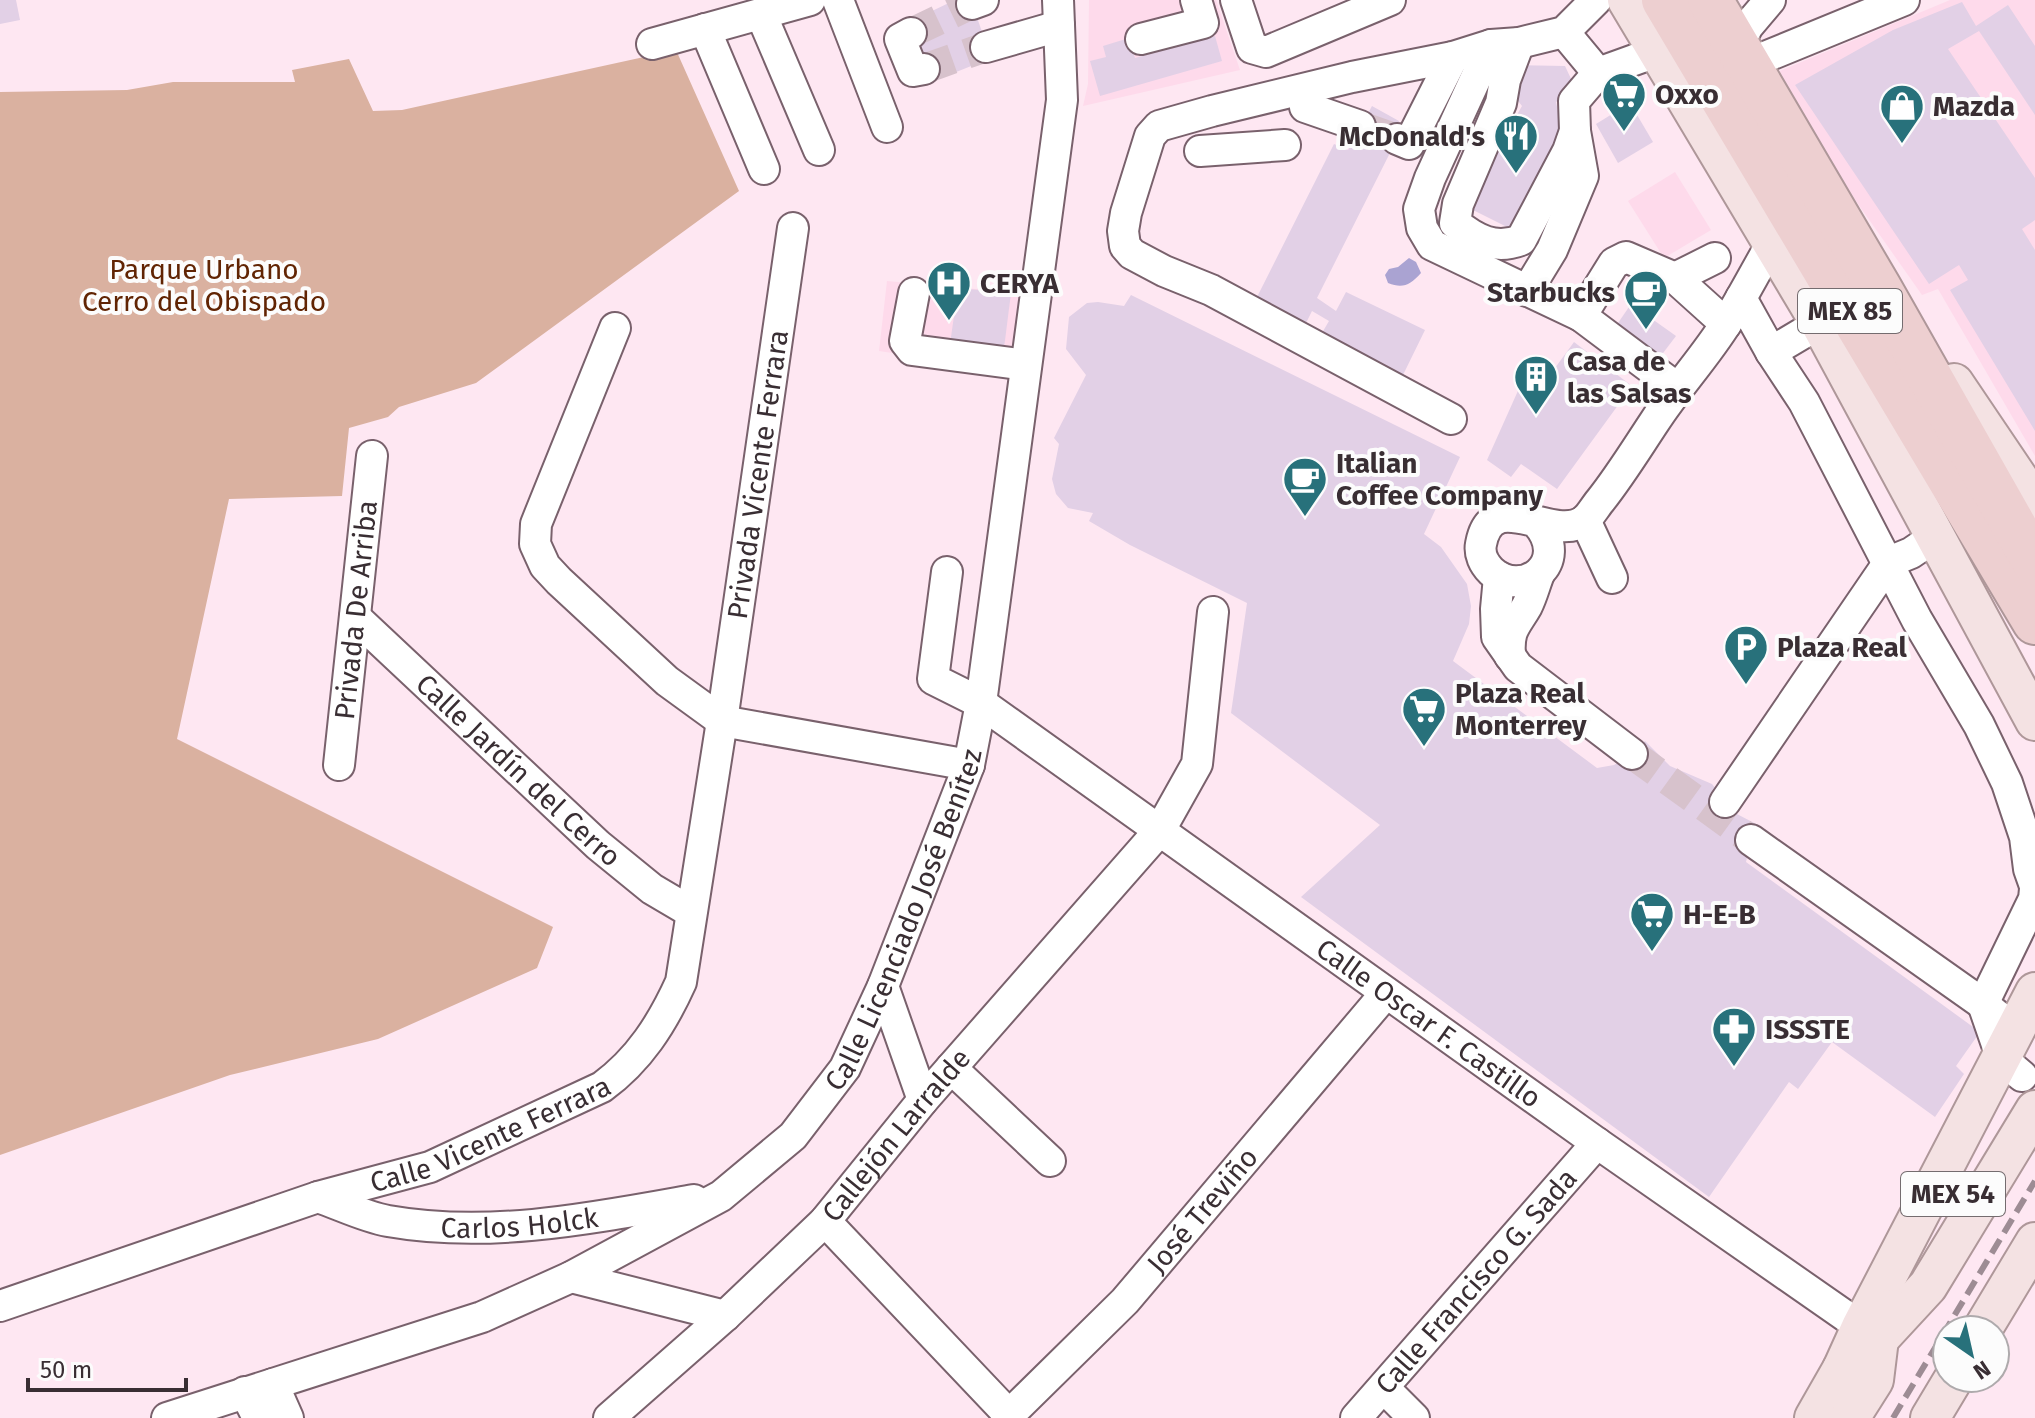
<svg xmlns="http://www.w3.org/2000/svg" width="2035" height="1418" font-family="'Fira Sans',sans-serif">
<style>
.built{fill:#fedaeb}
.green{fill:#dab1a0}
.water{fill:#aaa3d2}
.building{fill:#e2d0e6}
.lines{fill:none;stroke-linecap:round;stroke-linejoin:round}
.minor-tunnel{stroke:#d7c2cc;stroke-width:30;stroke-dasharray:30 15;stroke-linecap:butt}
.minor-casing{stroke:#79616c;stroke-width:34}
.major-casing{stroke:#ae9799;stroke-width:42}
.highway-casing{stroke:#ae9799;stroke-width:48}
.minor{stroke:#fff;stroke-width:30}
.major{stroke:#f4e2e3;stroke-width:38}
.highway{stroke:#edcfd0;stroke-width:44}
.rail{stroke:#9d8c94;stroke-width:6;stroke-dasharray:16 8;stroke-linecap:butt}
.labels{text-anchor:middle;stroke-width:8;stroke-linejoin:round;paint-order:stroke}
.shield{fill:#fcfcfc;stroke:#746c6f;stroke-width:2}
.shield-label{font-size:26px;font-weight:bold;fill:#392e33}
.poi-label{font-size:28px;font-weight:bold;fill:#392e33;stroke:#fcfcfc;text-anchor:start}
.park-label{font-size:28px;fill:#612403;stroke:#fcfcfc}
.street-label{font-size:28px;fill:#392e33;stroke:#fcfcfc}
</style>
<rect width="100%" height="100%" fill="#fee7f2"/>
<g class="built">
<path d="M 1089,0 L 1216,0 L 1240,70 L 1083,106 L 1088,84 Z"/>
<path d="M 1950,0 L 2035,0 L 2035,456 L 1938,289 L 1922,295 L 1768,76 Z"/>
<path d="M 1675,172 L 1711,230 L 1664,258 L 1628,201 Z"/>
<path d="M 887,281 L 1020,293 L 1009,371 L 879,351 Z"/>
</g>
<path class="green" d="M 676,50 L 739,191 L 476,383 L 399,407 L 388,417 L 349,428 L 342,496 L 229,499 L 177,739 L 553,927 L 537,968 L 378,1039 L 230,1075 L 0,1155 L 0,92 L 127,90 L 173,82 L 295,82 L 292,70 L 349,59 L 373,111 L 402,110 Z"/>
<path class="water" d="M 1409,258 L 1416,262 L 1421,273 C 1410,285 1403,289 1388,283 L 1385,275 L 1389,269 L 1398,267 Z"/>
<g class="building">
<path d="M 0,0 L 16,0 L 20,20 L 0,24 Z"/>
<path d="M 955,0 L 971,0 L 991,58 L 929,83 L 907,23 Z"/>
<path d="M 1962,2 L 1976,26 L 2008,5 L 2035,46 L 2035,115 L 1979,31 L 1948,49 L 2035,178 L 2035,220 L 2022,229 L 2035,250 L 2035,431 L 1950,290 L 1968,280 L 1959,265 L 1929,284 L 1795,85 L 1893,30 Z"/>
<path d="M 1215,36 L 1222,61 L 1100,96 L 1090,61 L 1106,57 L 1103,46 L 1129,38 L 1135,58 Z"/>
<path d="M 1513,65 L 1565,66 L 1573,83 L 1566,95 L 1556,102 L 1565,145 L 1521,234 L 1465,206 L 1522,106 L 1505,84 Z"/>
<path d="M 1630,103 L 1653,142 L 1618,163 L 1596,124 Z"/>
<path d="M 1372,106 L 1399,121 L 1397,139 L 1317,298 L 1336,311 L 1346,292 L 1425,330 L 1403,375 L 1382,363 L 1378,370 L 1319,338 L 1329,321 L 1312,311 L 1305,325 L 1255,301 L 1334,144 L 1348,150 Z"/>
<path d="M 958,288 L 1011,293 L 1003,356 L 949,351 Z"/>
<path d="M 1131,295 L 1460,457 L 1424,534 L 1441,547 L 1467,584 L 1471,606 L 1469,624 L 1453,661 L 1597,768 L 1614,765 L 1632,754 L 1645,741 L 1670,766 L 1712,784 L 1735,813 L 1758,825 L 1751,840 L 1746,862 L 1980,1032 L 1956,1066 L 1964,1074 L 1935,1117 L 1832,1042 L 1798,1089 L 1789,1082 L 1709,1197 L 1301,897 L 1380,825 L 1231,713 L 1247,603 L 1130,545 L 1089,521 L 1093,513 L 1068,508 L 1056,494 L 1052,479 L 1059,444 L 1054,438 L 1086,375 L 1066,349 L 1069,317 L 1087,303 L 1098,302 L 1124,306 Z"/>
<path d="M 1631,304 L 1676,336 L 1660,357 L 1616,326 Z"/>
<path d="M 1574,342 L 1632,386 L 1557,489 L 1521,464 L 1511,477 L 1487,460 L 1521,384 L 1536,394 Z"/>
</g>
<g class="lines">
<g class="minor-tunnel">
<path d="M 911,33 L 972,4"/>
<path d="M 924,69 L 986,47"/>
<path d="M 1360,126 L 1397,139"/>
<path d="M 1632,754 L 1751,840"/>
</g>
<g class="minor-casing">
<g id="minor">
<path d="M 838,0 L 887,127"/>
<path d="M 1236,0 L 1252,48 L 1266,52 L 1390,0"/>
<path d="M 972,4 L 983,0"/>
<path d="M 761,14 L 819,150"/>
<path d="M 705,29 L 764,169"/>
<path d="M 1564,32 L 1598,73 L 1659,51"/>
<path d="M 911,33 L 900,39 L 913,71 L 924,69"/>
<path d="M 1141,39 L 1203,23 L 1196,0"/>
<path d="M 1519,43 L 1505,80 L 1501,103 L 1458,204 L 1455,223 C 1476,240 1495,250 1521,240 L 1568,151 L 1575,131"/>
<path d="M 652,44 L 810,0"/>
<path d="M 1491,45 L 1430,178 L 1419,209 L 1422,228 L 1432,245 L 1581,316 L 1677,388"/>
<path d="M 1737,46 L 1748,26 L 1770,0"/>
<path d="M 986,47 L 1059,26"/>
<path d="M 1748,64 L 1904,0"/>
<path d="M 1305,107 L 1360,126"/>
<path d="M 1397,139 L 1409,144 L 1453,57"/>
<path d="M 1200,151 L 1285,145"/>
<path d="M 1675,278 L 1715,258"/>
<path d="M 1527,291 L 1552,250 L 1583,176 L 1575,131 L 1574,101 L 1598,73"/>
<path d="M 914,293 L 905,341 L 912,350 L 1026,365"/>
<path d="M 1741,298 L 1771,352 L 1804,402 L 1917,620 L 1979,725 L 2007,783 L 2025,837 L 2029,869 L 2035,886"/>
<path d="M 1581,316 L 1614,263 L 1626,257 L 1675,278 L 1726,324"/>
<path d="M 615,328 L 536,524 L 535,544 L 545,566 L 559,581 L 667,681 L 722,721 L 969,765"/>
<path d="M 1771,352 L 1820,323"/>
<path d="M 1451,419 L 1211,290 L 1164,271 L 1132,254 L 1125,246 L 1123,231 L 1126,213 L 1150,136 L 1159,126 L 1212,111 L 1352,77 L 1453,57 L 1491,45 L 1519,43 L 1564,32 L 1596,0"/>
<path d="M 1585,520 L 1612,578"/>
<path d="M 1537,523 C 1572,563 1522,600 1491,571 C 1484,564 1479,554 1481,544 C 1492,484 1554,545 1585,520 C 1590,516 1595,507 1600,501 C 1620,476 1637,448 1655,421 C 1677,387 1706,356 1727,322 C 1743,296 1757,269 1772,243"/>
<path id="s1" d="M 947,572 L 933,679 L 981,703 L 1597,1143 L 1877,1338"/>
<path d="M 1499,577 L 1496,609 L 1497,637 L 1518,667 L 1632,754"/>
<path id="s2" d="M 355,617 L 598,845 L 652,889 L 691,912"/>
<path d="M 1510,656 C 1508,629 1515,627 1527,606 C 1532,596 1535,584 1539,574"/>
<path id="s3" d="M 339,765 L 372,456"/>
<path d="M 1725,802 L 1889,562 L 1911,553 L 1936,536"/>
<path d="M 1751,840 L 1983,1004 L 2016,1031"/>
<path d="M 883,986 L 923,1100"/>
<path d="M 951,1068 L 1050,1161"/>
<path d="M 2022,1076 L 2002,1059 L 1983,1004 L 2034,899 L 2035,889"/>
<path id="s4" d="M 318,1197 C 341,1205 365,1217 388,1221 C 490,1239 594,1218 694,1200"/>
<path d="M 825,1221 L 1012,1418"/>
<path d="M 571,1277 L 725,1316"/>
<path id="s5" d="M 0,1306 L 318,1197 L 430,1167 L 602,1087 C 639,1060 662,1024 681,982 L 722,721 L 793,228"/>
<path d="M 273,1384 L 288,1418"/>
<path d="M 1384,1388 L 1414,1418"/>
<path d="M 245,1392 L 258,1418"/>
<path id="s6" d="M 167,1418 L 482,1317 L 571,1277 L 721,1196 L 793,1136 L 845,1068 L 883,986 L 969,765 L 981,703 L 1062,100 L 1058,0"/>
<path id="s7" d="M 609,1418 L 725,1316 L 825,1221 L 923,1100 L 1160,830 L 1197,764 L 1213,612"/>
<path id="s8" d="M 1006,1418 L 1125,1301 L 1386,993"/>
<path id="s9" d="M 1356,1418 L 1597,1143"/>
</g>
</g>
<g class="major-casing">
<g id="major">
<path d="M 1627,0 L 1820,323 L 2035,721"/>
<path d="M 1954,383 L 2035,503"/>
<path d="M 1982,1330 L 2035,1242"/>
<path d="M 1842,1369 L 1861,1327 L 2035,992"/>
<path d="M 1814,1418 L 1842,1369 L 1879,1339 L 1928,1286 L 2035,1110"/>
<path d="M 1850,1418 L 1874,1380 L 1879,1339 L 1891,1309"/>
<path d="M 1930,1418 L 1954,1378"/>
</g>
</g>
<g class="highway-casing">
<g id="highway">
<path d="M 1664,0 L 2035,622"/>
<path d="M 1710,0 L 1879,288 L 2035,563"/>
</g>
</g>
<use href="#minor" class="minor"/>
<use href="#major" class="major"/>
<use href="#highway" class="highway"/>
<path class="rail" d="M 1893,1418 L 2035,1181"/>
</g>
<defs>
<g id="supermarket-pin" transform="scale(2.3)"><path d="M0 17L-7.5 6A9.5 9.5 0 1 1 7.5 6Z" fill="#28717b" stroke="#fcfcfc"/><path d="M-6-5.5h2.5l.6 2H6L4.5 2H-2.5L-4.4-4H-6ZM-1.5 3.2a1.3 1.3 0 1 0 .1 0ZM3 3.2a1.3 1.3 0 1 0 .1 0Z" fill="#fff"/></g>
<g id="shop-pin" transform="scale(2.3)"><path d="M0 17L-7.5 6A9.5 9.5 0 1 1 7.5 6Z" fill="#28717b" stroke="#fcfcfc"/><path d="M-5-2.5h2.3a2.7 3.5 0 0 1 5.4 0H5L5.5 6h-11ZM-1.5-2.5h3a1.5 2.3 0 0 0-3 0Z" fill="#fff"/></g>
<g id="restaurant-pin" transform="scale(2.3)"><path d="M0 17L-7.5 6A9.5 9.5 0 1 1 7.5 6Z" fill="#28717b" stroke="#fcfcfc"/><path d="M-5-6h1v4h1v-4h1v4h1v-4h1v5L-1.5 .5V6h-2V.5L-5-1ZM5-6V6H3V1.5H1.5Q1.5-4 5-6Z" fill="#fff"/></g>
<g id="hospital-pin" transform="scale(2.3)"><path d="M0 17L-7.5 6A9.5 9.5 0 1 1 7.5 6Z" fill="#28717b" stroke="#fcfcfc"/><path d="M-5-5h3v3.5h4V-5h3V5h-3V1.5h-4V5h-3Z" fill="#fff"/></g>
<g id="cafe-pin" transform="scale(2.3)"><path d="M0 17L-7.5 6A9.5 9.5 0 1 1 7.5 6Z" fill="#28717b" stroke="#fcfcfc"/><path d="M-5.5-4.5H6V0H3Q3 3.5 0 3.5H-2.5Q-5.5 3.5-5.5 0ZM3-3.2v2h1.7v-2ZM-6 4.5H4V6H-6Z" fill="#fff"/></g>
<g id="building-pin" transform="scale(2.3)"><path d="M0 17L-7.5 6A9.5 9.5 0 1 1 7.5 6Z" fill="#28717b" stroke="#fcfcfc"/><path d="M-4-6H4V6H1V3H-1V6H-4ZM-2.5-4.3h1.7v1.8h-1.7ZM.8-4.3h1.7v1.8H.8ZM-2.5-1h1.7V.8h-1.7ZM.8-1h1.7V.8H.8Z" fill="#fff"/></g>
<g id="parking-pin" transform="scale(2.3)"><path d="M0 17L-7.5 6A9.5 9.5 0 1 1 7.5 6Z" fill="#28717b" stroke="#fcfcfc"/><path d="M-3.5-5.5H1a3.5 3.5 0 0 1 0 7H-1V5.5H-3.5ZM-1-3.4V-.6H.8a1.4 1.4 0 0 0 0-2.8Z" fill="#fff"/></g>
<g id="pharmacy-pin" transform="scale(2.3)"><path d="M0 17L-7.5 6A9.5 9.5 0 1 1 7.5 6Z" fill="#28717b" stroke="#fcfcfc"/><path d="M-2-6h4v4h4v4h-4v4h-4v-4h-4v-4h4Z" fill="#fff"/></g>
</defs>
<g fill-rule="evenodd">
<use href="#supermarket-pin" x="1624" y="94"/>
<use href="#shop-pin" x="1902" y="106"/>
<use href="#restaurant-pin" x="1516" y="136"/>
<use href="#hospital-pin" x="949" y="283"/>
<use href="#cafe-pin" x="1646" y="292"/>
<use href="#building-pin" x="1536" y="377"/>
<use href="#cafe-pin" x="1305" y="479"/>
<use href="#parking-pin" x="1746" y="647"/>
<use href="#supermarket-pin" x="1424" y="709"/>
<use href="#supermarket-pin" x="1652" y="914"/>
<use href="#pharmacy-pin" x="1734" y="1029"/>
</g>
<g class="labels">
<g class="shield">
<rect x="1798" y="289" width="104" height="44" rx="6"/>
<rect x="1901" y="1172" width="104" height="44" rx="6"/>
</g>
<g class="shield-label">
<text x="1850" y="320">MEX 85</text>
<text x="1953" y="1203">MEX 54</text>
</g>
<g class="poi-label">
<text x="1655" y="104">Oxxo</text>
<text x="1933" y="116">Mazda</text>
<text x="1485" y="146" text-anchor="end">McDonald's</text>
<text x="980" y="293">CERYA</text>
<text x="1615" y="302" text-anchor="end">Starbucks</text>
<text x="1567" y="371">Casa de<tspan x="1567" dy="32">las Salsas</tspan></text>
<text x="1336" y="473">Italian<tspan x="1336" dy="32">Coffee Company</tspan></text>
<text x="1777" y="657">Plaza Real</text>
<text x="1455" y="703">Plaza Real<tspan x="1455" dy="32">Monterrey</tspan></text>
<text x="1683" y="924">H-E-B</text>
<text x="1765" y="1039">ISSSTE</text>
</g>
<g class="park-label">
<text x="204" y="279">Parque Urbano<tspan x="204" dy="32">Cerro del Obispado</tspan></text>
</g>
<g class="street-label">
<text dy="10" stroke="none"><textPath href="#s5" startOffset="1288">Privada Vicente Ferrara</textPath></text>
<text dy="10" stroke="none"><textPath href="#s3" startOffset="156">Privada De Arriba</textPath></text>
<text dy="10" stroke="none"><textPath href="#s2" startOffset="224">Calle Jardín del Cerro</textPath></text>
<text dy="10" stroke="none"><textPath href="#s6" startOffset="938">Calle Licenciado José Benítez</textPath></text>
<text dy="10" stroke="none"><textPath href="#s1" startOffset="712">Calle Oscar F. Castillo</textPath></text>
<text dy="10" stroke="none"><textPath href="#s5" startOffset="520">Calle Vicente Ferrara</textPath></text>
<text dy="10" stroke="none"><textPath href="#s7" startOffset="404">Callejón Larralde</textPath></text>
<text dy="10" stroke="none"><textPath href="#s8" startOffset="286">José Treviño</textPath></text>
<text dy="10" stroke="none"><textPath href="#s4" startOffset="206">Carlos Holck</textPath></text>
<text dy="10" stroke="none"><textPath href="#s9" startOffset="182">Calle Francisco G. Sada</textPath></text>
</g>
</g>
<g transform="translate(1971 1354) rotate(146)"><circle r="38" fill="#fcfcfc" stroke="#aeaaac" stroke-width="2"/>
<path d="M0-6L14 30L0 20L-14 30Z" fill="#28717b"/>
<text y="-12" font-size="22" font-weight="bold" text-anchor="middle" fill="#392e33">N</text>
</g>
<path d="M28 1378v12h158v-12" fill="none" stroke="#392e33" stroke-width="4"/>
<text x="40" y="1378" font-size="24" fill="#392e33" stroke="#fcfcfc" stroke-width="6" paint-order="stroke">50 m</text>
</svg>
